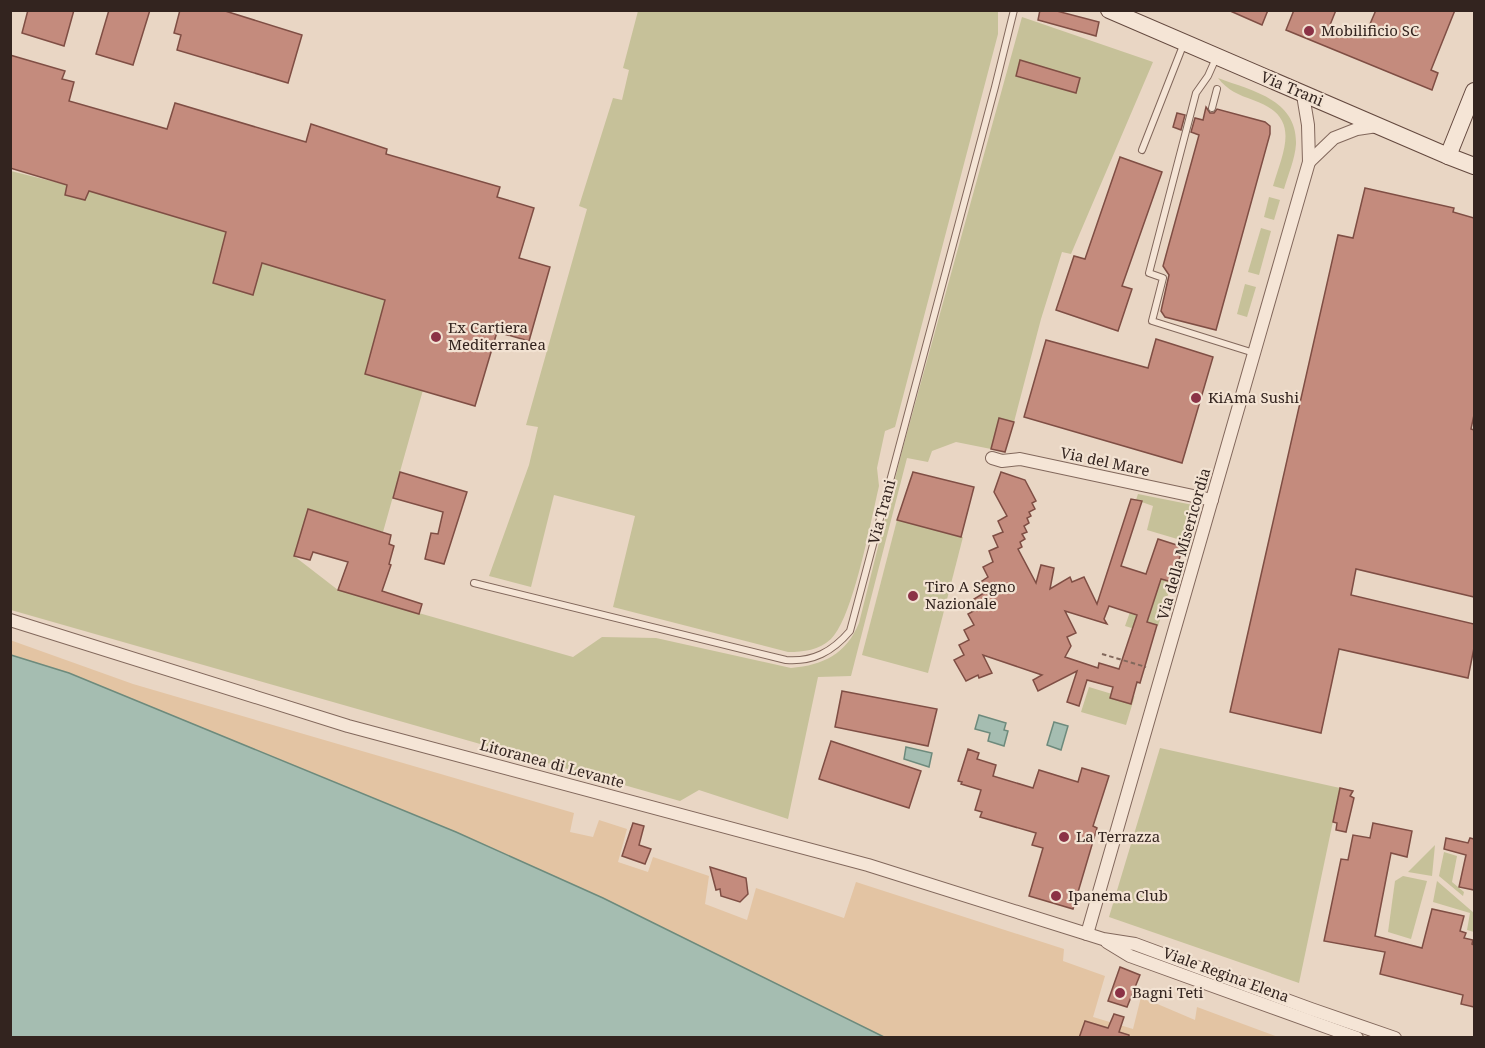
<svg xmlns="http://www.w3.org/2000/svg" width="1485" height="1048" font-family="'Noto Serif',serif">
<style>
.green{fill:#c6c199}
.sand{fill:#e3c4a3}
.water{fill:#a5bdb1;stroke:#6d8a7c;stroke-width:1.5}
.building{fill:#c48b7d;stroke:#7f4e44;stroke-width:1.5;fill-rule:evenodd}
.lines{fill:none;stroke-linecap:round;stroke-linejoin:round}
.service-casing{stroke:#82685c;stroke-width:8}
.minor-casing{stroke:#82685c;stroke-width:14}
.secondary-casing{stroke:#64493f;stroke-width:18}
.path{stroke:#82685c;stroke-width:2;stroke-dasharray:4.5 3;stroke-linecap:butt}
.service{stroke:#f5e5d6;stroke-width:6}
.minor{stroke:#f5e5d6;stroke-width:12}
.secondary{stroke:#f5e5d6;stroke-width:16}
.poi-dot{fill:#8b3246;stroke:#f2e2d2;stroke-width:2}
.labels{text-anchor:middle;stroke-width:4.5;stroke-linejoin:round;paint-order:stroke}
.poi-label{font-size:15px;fill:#33241f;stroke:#f2e2d2;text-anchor:start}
.street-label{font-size:15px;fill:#33241f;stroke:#f2e2d2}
</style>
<rect width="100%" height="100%" fill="#e9d6c4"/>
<g class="green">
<path d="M 638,11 L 998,10 L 998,34 L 895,427 L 885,431 L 877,468 L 879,486 C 871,520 853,618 831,639 C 819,650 804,652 788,652 L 613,607 L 635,516 L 554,495 L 531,587 L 489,576 L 529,465 L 538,427 L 526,425 L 587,209 L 579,206 L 613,98 L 622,100 L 629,70 L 623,68 Z"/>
<path d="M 1022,17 L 1153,62 L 1071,254 L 1062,252 L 1041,319 L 1014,422 L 999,418 L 991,449 L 956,442 L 932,451 L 928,462 L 907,458 L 851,676 L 818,677 L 788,819 L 699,790 L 680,801 L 11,610 L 11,171 L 67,185 L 65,195 L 85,200 L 89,191 L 267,244 L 385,300 L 365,373 L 423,390 L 383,532 L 309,509 L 294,556 L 338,590 L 573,657 L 602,637 L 656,638 L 791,668 C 824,665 846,654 859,623 L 902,451 Z"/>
<path d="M 1218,78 C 1252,91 1297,99 1296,144 C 1295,159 1288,175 1284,189 L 1273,186 C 1284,149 1302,117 1253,100 C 1239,95 1227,90 1218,78 Z"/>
<path d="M 1269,197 L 1280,200 L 1274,220 L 1264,217 Z"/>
<path d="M 1261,228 L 1271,231 L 1259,275 L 1248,272 Z"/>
<path d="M 1245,284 L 1256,287 L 1247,317 L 1237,314 Z"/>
<path d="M 1138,494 L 1193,505 L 1184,541 L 1147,530 L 1153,506 L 1136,500 Z"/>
<path d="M 897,520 L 963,537 L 928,673 L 862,655 Z"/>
<path d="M 1161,579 L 1172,582 L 1158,626 L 1139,620 L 1135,629 L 1125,626 L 1130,612 Z"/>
<path d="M 1089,687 L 1112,694 L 1111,698 L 1130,704 L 1135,695 L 1126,725 L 1081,712 Z"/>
<path d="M 1160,748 L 1340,788 L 1299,983 L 1109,917 Z"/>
<path d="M 1435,845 L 1432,876 L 1408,872 Z"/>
<path d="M 1444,852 L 1457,856 L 1452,882 L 1464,892 L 1463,896 L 1439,876 Z"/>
<path d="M 1403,876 L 1427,881 L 1411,939 L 1388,932 L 1395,881 Z"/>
<path d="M 1437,881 L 1474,913 L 1474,932 L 1467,930 L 1470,913 L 1433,902 Z"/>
</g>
<path class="sand" d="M 10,640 L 133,684 L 574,813 L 570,832 L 593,837 L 599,820 L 627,829 L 618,862 L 648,872 L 653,857 L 709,876 L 705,904 L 747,920 L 756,888 L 844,918 L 856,882 L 1064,949 L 1063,961 L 1105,976 L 1093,1017 L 1133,1029 L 1141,997 L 1195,1020 L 1197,1007 L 1278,1037 L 881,1037 L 11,666 Z"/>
<g class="water">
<path d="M 11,655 L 69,673 L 456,832 L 603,898 L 884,1037 L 11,1037 Z"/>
<path d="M 979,715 L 1006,723 L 1004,730 L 1008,731 L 1004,746 L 988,741 L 990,733 L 975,729 Z"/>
<path d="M 1054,722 L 1068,726 L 1061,750 L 1047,745 Z"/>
<path d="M 906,747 L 932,753 L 929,767 L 904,759 Z"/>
</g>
<g class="building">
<path d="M 28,10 L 74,10 L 64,46 L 22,33 Z"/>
<path d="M 109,10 L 150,10 L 133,65 L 96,54 Z"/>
<path d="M 180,10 L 222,10 L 302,35 L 288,83 L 177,50 L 181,35 L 174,33 Z"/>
<path d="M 1040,10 L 1053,10 L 1099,22 L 1096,36 L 1038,20 Z"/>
<path d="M 1228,10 L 1268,10 L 1262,25 Z"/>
<path d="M 1294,10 L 1336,10 L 1330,25 L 1364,38 L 1376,10 L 1455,10 L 1431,70 L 1438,73 L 1432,90 L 1286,30 Z"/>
<path d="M 10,55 L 65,71 L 62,79 L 74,82 L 69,101 L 167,129 L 175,103 L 306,142 L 311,124 L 387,149 L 386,154 L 500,187 L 497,197 L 534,208 L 519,258 L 550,267 L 529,341 L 497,332 L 475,406 L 365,374 L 385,300 L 262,263 L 253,295 L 213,283 L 226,232 L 89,191 L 85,200 L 65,195 L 67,185 L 10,168 Z"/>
<path d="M 1020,60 L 1080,78 L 1076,93 L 1016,76 Z"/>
<path d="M 1206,107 L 1210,113 L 1214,113 L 1217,109 L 1265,122 L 1270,126 L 1270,134 L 1216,330 L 1165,317 L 1161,311 L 1169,275 L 1163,266 L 1199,135 L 1191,132 L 1195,118 L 1203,120 Z"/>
<path d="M 1177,113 L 1185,115 L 1181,130 L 1173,127 Z"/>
<path d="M 1120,157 L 1162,172 L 1122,286 L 1132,289 L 1118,331 L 1056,310 L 1074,256 L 1085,259 Z"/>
<path d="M 1365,188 L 1454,208 L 1453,212 L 1474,218 L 1474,415 L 1471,429 L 1474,430 L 1474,597 L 1356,569 L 1351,595 L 1474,624 L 1474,648 L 1468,678 L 1339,649 L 1321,733 L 1230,712 L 1338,235 L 1353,238 Z"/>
<path d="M 1156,339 L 1213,357 L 1182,463 L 1024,417 L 1046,340 L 1148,368 Z"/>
<path d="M 999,418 L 1014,422 L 1005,452 L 991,449 Z"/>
<path d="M 400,472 L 467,492 L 444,564 L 425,559 L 431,533 L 438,534 L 443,512 L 393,498 Z"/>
<path d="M 913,472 L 974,487 L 961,537 L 897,520 Z"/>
<path d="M 1001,472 L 1025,480 L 1036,501 L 1032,503 L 1035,509 L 1029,512 L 1031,516 L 1027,518 L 1029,523 L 1024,526 L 1027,532 L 1022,534 L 1025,539 L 1020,542 L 1022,547 L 1018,549 L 1036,583 L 1041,565 L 1054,568 L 1050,589 L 1070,577 L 1072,582 L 1084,577 L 1097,604 L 1131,499 L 1142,501 L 1121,566 L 1146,574 L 1158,539 L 1183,547 L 1172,582 L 1161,579 L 1147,622 L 1157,625 L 1140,683 L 1137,682 L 1131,704 L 1110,698 L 1113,687 L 1087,680 L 1079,706 L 1067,702 L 1077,671 L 1038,691 L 1033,680 L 1042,675 L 983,655 L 992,673 L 979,678 L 978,675 L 966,681 L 954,660 L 964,655 L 959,645 L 969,640 L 964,630 L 974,625 L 968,614 L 979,608 L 974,599 L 984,593 L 979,583 L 988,577 L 983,567 L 993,562 L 989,551 L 998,547 L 993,536 L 1003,532 L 998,521 L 1007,516 L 994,492 ZM 1109,606 L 1137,615 L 1119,669 L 1099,663 L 1098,668 L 1065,657 L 1071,646 L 1067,637 L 1076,633 L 1065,611 L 1107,624 L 1104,619 Z"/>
<path d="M 308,509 L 391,535 L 389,544 L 394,546 L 389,564 L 391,565 L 382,591 L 422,604 L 419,614 L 338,590 L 348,562 L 313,552 L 310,560 L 294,556 Z"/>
<path d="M 842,691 L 937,709 L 928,746 L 835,727 Z"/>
<path d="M 831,741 L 921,771 L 909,808 L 819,779 Z"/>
<path d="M 968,749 L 979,753 L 977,759 L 996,765 L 993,776 L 1033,788 L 1039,770 L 1078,782 L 1082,768 L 1109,776 L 1093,826 L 1097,828 L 1073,909 L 1029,896 L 1043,848 L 1032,845 L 1036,833 L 980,817 L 982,812 L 975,810 L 981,790 L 961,784 L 962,782 L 958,781 Z"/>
<path d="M 1340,788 L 1353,791 L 1350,796 L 1354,798 L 1346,832 L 1336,830 L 1337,823 L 1333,822 Z"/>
<path d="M 633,823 L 644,826 L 639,845 L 651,849 L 645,864 L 622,856 Z"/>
<path d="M 1373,823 L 1412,831 L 1407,857 L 1391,853 L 1375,936 L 1422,948 L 1432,909 L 1464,916 L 1460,931 L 1466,933 L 1464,938 L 1473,940 L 1472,944 L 1474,945 L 1474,1007 L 1461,1004 L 1463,995 L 1380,974 L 1385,952 L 1324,941 L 1341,859 L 1348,860 L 1353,835 L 1370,838 Z"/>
<path d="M 1446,838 L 1468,843 L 1470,838 L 1474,839 L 1474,890 L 1459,887 L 1466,855 L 1444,849 Z"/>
<path d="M 710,867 L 746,878 L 748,894 L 740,902 L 721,896 L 720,889 L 716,890 Z"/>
<path d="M 1120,967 L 1140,975 L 1127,1007 L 1108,1001 Z"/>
<path d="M 1114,1014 L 1124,1017 L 1119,1032 L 1129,1035 L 1129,1038 L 1079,1038 L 1085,1021 L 1108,1028 Z"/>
</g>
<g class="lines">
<g class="service-casing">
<g id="service">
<path d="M 1216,58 L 1208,76 L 1196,93 L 1149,273 L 1163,278 L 1152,321 L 1254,353"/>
<path d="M 1212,108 L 1217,89"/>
<path d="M 1142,150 L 1184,43"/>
<path d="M 474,583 L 786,660 C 813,662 832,652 850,631 L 995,87 L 1014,10"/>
</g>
</g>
<g class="minor-casing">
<g id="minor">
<path d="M 1309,162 L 1334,138 L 1357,129 L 1377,126"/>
<path d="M 992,458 L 1002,461 L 1020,459 L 1212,500"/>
<path d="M 10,620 L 348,726 L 868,865 L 1103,939 L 1135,944 L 1311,1009 L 1395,1038"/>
<path d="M 1087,934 L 1309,162 L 1308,125 L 1303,95"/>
<path d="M 1107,942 L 1130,956 L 1357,1038"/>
</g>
</g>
<g class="secondary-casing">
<g id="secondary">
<path d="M 1109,10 L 1448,156 L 1474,166"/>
<path d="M 1448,156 L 1474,91"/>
</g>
</g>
<path class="path" d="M 1102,654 L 1146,667"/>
<use href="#service" class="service"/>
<use href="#minor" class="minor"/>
<use href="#secondary" class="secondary"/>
</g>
<g class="poi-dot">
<circle cx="1309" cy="31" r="6"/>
<circle cx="436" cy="337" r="6"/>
<circle cx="1196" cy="398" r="6"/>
<circle cx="913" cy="596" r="6"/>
<circle cx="1064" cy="837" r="6"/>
<circle cx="1056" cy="896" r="6"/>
<circle cx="1120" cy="993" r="6"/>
</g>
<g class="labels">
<g class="poi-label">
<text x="1321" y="36">Mobilificio SC</text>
<text x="448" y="333">Ex Cartiera<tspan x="448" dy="17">Mediterranea</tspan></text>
<text x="1208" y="403">KiAma Sushi</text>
<text x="925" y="592">Tiro A Segno<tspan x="925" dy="17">Nazionale</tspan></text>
<text x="1076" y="842">La Terrazza</text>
<text x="1068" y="901">Ipanema Club</text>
<text x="1132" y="998">Bagni Teti</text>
</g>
<g class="street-label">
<text transform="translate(1292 89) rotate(23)" y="5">Via Trani</text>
<text transform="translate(1105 462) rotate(12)" y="5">Via del Mare</text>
<text transform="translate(882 512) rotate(-75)" y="5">Via Trani</text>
<text transform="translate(1184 544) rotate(-74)" y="5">Via della Misericordia</text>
<text transform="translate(552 764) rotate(15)" y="5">Litoranea di Levante</text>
<text transform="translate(1226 975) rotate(20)" y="5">Viale Regina Elena</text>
</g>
</g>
<rect width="1485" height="1048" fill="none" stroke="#33241f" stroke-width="24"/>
</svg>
